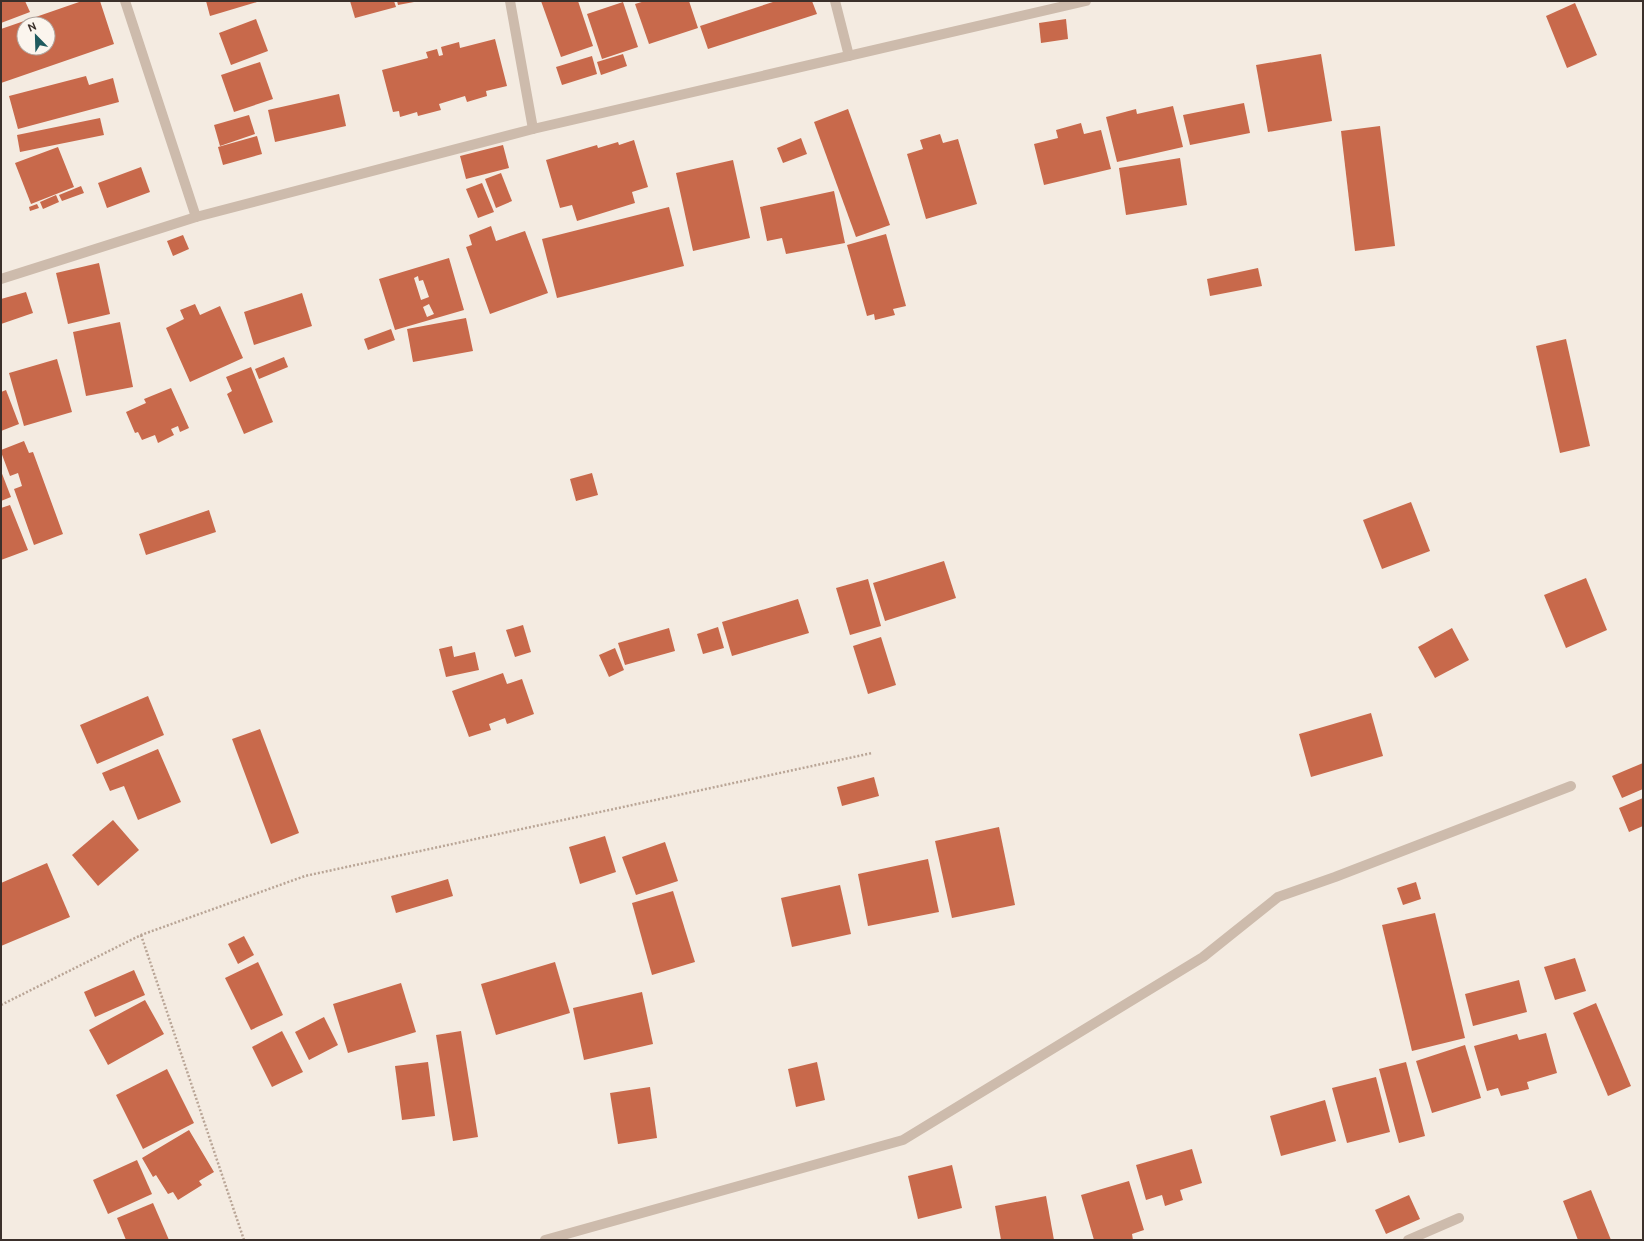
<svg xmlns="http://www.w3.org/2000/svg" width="1644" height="1241" font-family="Ubuntu,sans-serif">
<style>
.building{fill:#c8694b;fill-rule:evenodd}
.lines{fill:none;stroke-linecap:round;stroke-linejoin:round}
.path{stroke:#b9a596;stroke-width:2.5;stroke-dasharray:2 2;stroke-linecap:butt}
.minor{stroke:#cdbbac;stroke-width:10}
</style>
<rect width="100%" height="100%" fill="#f4ebe1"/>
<g class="building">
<path d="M 1,1 L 25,1 L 30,12 L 1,23 Z"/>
<path d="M 82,1 L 100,1 L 114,44 L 1,83 L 1,29 ZM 24,24 L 48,24 L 48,48 L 24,48 Z"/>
<path d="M 206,1 L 256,1 L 257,2 L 210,16 Z"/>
<path d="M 350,1 L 394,1 L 396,7 L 355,18 Z"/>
<path d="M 397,1 L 414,1 L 414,2 L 398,5 Z"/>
<path d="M 541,1 L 578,1 L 593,46 L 561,57 Z"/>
<path d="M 645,1 L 689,1 L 698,28 L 649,44 L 635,4 Z"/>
<path d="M 776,1 L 812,1 L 817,14 L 708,49 L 700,26 Z"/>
<path d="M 623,2 L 638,47 L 602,59 L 587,14 Z"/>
<path d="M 1575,3 L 1597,55 L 1567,68 L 1546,16 Z"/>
<path d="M 256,19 L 268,51 L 231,65 L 219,33 Z"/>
<path d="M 1066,19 L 1068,39 L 1041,43 L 1039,23 Z"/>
<path d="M 495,39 L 507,86 L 486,91 L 487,96 L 467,102 L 465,96 L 439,104 L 441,110 L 418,116 L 417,112 L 400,117 L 399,111 L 393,112 L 382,70 L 428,58 L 426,52 L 437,49 L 439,56 L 443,55 L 441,47 L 459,42 L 460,48 Z"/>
<path d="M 623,54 L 627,66 L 601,75 L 597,62 Z"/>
<path d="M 1321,54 L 1332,121 L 1268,132 L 1256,65 Z"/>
<path d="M 592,56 L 597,74 L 562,85 L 556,67 Z"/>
<path d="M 260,62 L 273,99 L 234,112 L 221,75 Z"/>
<path d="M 86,76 L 89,85 L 113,78 L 119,102 L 18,129 L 9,96 Z"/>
<path d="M 339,94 L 346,126 L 275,142 L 268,110 Z"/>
<path d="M 1244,103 L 1250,133 L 1190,145 L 1183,115 Z"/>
<path d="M 1173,106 L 1183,147 L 1117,162 L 1106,117 L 1136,109 L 1137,114 Z"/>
<path d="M 848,109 L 890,225 L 856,237 L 814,122 Z"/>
<path d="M 249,115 L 255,134 L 220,146 L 214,125 Z"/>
<path d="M 100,118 L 104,135 L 20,152 L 17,135 Z"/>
<path d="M 1081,123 L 1084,134 L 1101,130 L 1111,169 L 1044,185 L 1034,144 L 1058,138 L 1056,130 Z"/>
<path d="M 1380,126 L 1395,246 L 1355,251 L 1341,131 Z"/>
<path d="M 940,134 L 943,143 L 958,139 L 977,204 L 926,219 L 907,154 L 923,149 L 920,140 Z"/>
<path d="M 257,136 L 262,154 L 223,165 L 218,147 Z"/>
<path d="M 801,138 L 807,154 L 783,163 L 777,148 Z"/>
<path d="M 634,140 L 648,187 L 632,192 L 635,203 L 577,221 L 572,205 L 560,208 L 546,160 L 597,145 L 598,148 L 618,142 L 619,145 Z"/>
<path d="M 503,145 L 509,168 L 466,179 L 460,156 Z"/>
<path d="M 58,147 L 74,187 L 31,204 L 15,163 Z"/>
<path d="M 1180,158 L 1187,205 L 1126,215 L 1119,168 Z"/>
<path d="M 733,160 L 750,238 L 693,251 L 676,173 Z"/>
<path d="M 141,167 L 150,192 L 107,208 L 98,183 Z"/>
<path d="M 501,173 L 512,201 L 496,208 L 485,179 Z"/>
<path d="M 482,183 L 494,212 L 478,218 L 466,189 Z"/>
<path d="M 81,186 L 84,193 L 62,201 L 59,195 Z"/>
<path d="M 834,191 L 845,243 L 786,254 L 782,238 L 767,241 L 760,207 Z"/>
<path d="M 56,195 L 59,202 L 43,209 L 40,202 Z"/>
<path d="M 37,204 L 39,208 L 30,211 L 29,207 Z"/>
<path d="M 669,207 L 684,266 L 557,298 L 542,239 Z"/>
<path d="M 491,226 L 496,241 L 525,231 L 548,293 L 490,314 L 466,247 L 472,245 L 469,235 Z"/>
<path d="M 886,234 L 906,306 L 893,309 L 895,315 L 875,320 L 874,314 L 867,316 L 847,245 Z"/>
<path d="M 183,235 L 189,249 L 173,256 L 167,241 Z"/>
<path d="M 449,258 L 464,310 L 395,330 L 379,279 ZM 418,276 L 419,281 L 423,280 L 429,297 L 421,300 L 414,278 ZM 429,304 L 434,314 L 427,317 L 423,307 Z"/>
<path d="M 99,263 L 110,314 L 68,324 L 56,273 Z"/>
<path d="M 1258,268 L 1262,286 L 1210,296 L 1207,279 Z"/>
<path d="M 26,292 L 33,313 L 1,324 L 1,299 Z"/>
<path d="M 302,293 L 312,326 L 254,345 L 244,312 Z"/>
<path d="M 195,304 L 200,315 L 220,306 L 243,358 L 190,382 L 166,328 L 184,319 L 180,310 Z"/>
<path d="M 466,318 L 473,351 L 413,362 L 407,329 Z"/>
<path d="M 120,322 L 133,387 L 86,396 L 73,332 Z"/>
<path d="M 391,329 L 395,340 L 368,350 L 364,339 Z"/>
<path d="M 1566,339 L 1590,446 L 1560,453 L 1536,346 Z"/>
<path d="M 284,357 L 288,367 L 259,379 L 255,369 Z"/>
<path d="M 57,359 L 72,412 L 24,426 L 9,373 Z"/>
<path d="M 251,367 L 273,422 L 244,434 L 227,394 L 232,391 L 226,377 Z"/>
<path d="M 171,388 L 189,428 L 180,432 L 178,426 L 171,429 L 174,435 L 158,443 L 155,435 L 142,440 L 138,432 L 135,433 L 126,412 L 146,403 L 144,399 Z"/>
<path d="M 6,390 L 19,424 L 1,431 L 1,392 Z"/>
<path d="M 24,441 L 29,453 L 33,452 L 63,534 L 34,545 L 14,489 L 22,486 L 18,473 L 10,476 L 1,452 L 1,450 Z"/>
<path d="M 1,471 L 11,497 L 1,501 Z"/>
<path d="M 592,473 L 598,495 L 576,501 L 570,479 Z"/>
<path d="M 1411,502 L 1430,551 L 1382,569 L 1363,520 Z"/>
<path d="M 10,505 L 28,550 L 1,560 L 1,508 Z"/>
<path d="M 209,510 L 216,532 L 146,555 L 139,534 Z"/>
<path d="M 944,561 L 956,598 L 885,621 L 873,583 Z"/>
<path d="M 1586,578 L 1607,630 L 1566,648 L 1544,595 Z"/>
<path d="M 868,579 L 881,626 L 850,635 L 836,588 Z"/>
<path d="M 798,599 L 809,633 L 732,656 L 722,622 Z"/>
<path d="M 523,625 L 531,652 L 515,657 L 506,630 Z"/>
<path d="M 718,627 L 724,648 L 703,654 L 697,634 Z"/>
<path d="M 669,628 L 675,651 L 625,665 L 618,643 Z"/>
<path d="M 1452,628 L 1469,660 L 1435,678 L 1418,647 Z"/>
<path d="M 881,637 L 896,685 L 868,694 L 853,646 Z"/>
<path d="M 452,646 L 454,657 L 475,652 L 479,670 L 446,677 L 439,649 Z"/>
<path d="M 615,648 L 624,670 L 609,677 L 599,655 Z"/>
<path d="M 503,673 L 507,684 L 522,679 L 534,714 L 507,724 L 505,718 L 489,724 L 491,730 L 469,737 L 452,691 Z"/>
<path d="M 148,696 L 164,735 L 97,764 L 80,725 Z"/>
<path d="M 1371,713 L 1383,756 L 1311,777 L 1299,734 Z"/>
<path d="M 260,729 L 299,833 L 271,844 L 232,739 Z"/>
<path d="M 158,749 L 181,802 L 138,820 L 124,786 L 110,791 L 102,773 Z"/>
<path d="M 1643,763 L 1643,789 L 1622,798 L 1612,776 Z"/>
<path d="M 874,777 L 879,796 L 842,806 L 837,787 Z"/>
<path d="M 1643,798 L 1643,826 L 1629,832 L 1619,808 Z"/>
<path d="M 113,820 L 139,850 L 98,886 L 72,855 Z"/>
<path d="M 999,827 L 1015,905 L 952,918 L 935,841 Z"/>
<path d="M 605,836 L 616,872 L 580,884 L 569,847 Z"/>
<path d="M 665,842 L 678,881 L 636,895 L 622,857 Z"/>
<path d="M 928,859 L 939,912 L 868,926 L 858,874 Z"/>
<path d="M 47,863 L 70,917 L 1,946 L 1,883 Z"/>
<path d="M 448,879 L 453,896 L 396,913 L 391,896 Z"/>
<path d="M 1416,882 L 1421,899 L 1403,905 L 1397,888 Z"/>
<path d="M 840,885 L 851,934 L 792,947 L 781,898 Z"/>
<path d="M 673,891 L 695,962 L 652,975 L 632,903 Z"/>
<path d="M 1435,913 L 1465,1038 L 1412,1051 L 1382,925 Z"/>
<path d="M 244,936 L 254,955 L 238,964 L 228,944 Z"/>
<path d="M 1575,958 L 1586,991 L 1555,1000 L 1544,967 Z"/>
<path d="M 258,962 L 283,1015 L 251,1030 L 225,978 Z"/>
<path d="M 555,962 L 570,1013 L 496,1035 L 481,984 Z"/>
<path d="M 134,970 L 145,995 L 95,1017 L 84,992 Z"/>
<path d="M 1519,980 L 1527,1012 L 1473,1026 L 1465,994 Z"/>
<path d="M 401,983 L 416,1032 L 348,1053 L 333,1004 Z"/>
<path d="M 642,992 L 653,1044 L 584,1060 L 573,1008 Z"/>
<path d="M 145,1000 L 164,1034 L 108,1065 L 89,1030 Z"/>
<path d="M 1596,1003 L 1631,1086 L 1608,1096 L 1573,1013 Z"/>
<path d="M 324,1017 L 338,1045 L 309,1060 L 295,1032 Z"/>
<path d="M 282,1031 L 303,1072 L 272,1087 L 252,1047 Z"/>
<path d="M 461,1031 L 478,1137 L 453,1141 L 436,1035 Z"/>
<path d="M 1546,1033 L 1557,1073 L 1527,1082 L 1529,1089 L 1501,1096 L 1498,1088 L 1487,1091 L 1474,1046 L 1517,1034 L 1519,1040 Z"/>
<path d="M 1465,1045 L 1481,1098 L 1432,1113 L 1416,1061 Z"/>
<path d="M 428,1062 L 435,1116 L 402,1120 L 395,1066 Z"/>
<path d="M 817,1062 L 825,1100 L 796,1107 L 788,1069 Z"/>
<path d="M 1406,1062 L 1425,1136 L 1399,1143 L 1379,1069 Z"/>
<path d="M 167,1069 L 194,1123 L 143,1149 L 116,1095 Z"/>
<path d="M 1376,1077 L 1390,1132 L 1347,1143 L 1332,1088 Z"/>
<path d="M 650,1087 L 657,1138 L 618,1144 L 610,1093 Z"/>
<path d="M 1325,1100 L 1336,1141 L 1281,1156 L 1270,1116 Z"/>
<path d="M 189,1130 L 214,1172 L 199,1181 L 202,1185 L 178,1200 L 173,1192 L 168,1194 L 156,1175 L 153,1177 L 142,1158 Z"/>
<path d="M 1192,1149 L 1202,1183 L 1180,1190 L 1183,1200 L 1165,1206 L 1162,1195 L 1146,1200 L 1136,1165 Z"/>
<path d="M 137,1160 L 152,1194 L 108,1214 L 93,1180 Z"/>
<path d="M 952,1165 L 962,1208 L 918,1219 L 908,1176 Z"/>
<path d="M 1129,1181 L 1144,1230 L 1132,1234 L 1133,1240 L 1094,1240 L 1081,1195 Z"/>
<path d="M 1591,1190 L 1611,1240 L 1578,1240 L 1563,1201 Z"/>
<path d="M 1409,1195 L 1420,1219 L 1386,1234 L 1375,1210 Z"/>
<path d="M 1046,1196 L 1054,1240 L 1001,1240 L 995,1206 Z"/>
<path d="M 153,1203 L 169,1240 L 126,1240 L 117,1218 Z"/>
</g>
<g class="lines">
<g class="path">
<path d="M 141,935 L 244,1240"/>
<path d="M 1,1005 L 141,935 L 305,876 L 872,753"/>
</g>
<g class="minor">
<path d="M 125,1 L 196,217"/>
<path d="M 510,1 L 533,129"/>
<path d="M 835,1 L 849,56"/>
<path d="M 1,279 L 196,217 L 533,129 L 1086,1"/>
<path d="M 545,1240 L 903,1140 L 1203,957 L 1278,897 L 1335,877 L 1571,786"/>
<path d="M 1408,1240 L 1459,1218"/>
</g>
</g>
<rect width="1644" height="1241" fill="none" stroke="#3b302b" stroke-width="4"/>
<g transform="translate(36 36) rotate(337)"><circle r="19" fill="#fbf5ee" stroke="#aea6a0"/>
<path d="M0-3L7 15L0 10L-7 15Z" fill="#1f5a5e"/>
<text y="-6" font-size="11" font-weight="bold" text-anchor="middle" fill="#3b302b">N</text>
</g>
</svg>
